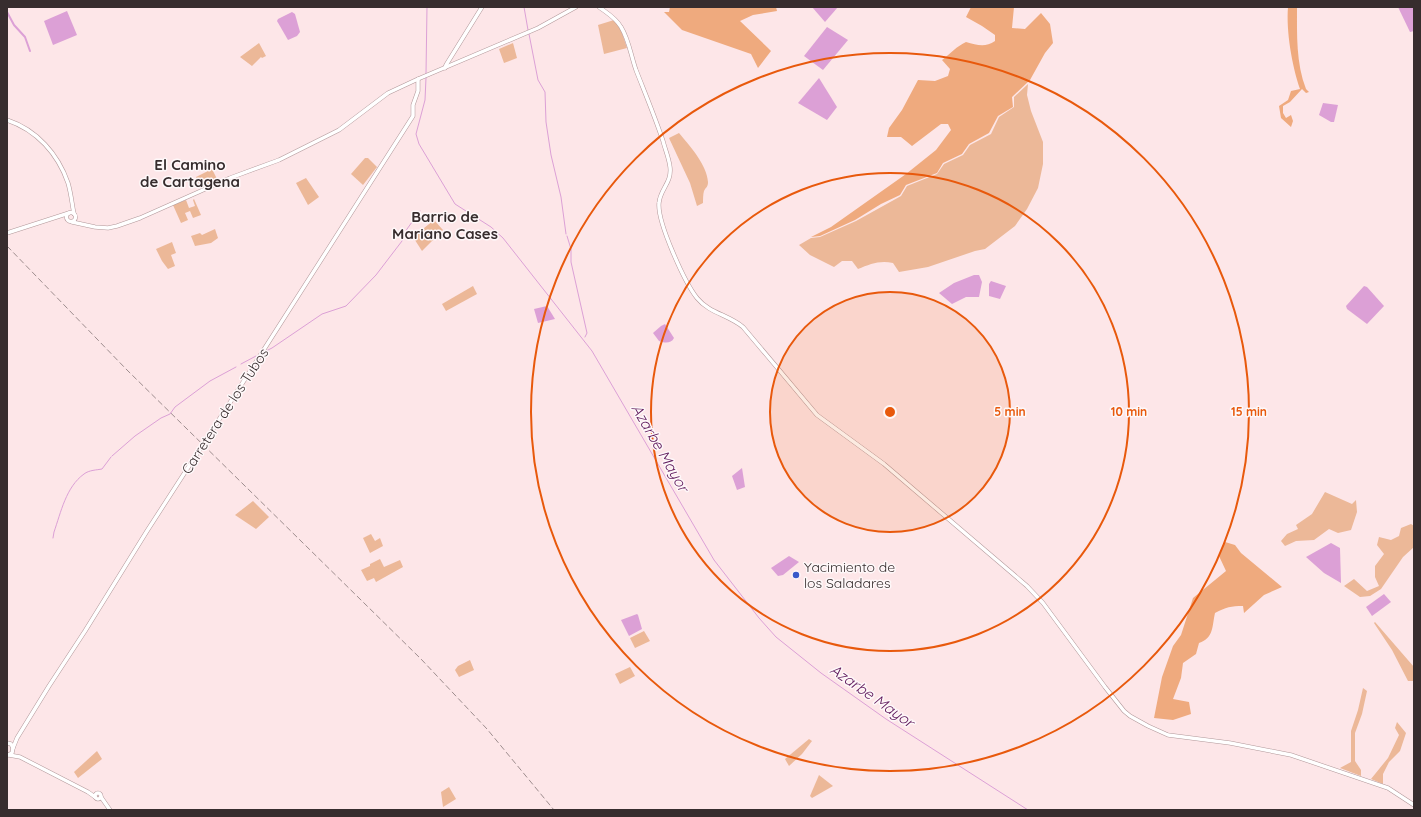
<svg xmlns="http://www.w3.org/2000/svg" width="1421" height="817" font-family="Quicksand,sans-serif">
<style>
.green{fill:#ecb898}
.forest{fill:#efaa7e}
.water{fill:#dca0d6}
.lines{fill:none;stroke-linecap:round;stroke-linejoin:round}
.stream{stroke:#dca0d6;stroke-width:1}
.canal{stroke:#dca0d6;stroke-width:2}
.secondary-casing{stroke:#b19799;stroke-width:4.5}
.secondary{stroke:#fff;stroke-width:3.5}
.rail{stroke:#9e8d8e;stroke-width:1;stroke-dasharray:6 3;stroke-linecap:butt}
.ring{fill:none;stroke:#e8590c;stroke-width:2}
.poi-dot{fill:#3859ca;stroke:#fef8f9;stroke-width:1.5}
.labels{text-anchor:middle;stroke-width:3;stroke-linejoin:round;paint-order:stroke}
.street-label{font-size:14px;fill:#372d2e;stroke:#fef8f9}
.poi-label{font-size:14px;fill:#372d2e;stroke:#fef8f9;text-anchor:start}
.neighbourhood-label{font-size:15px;font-weight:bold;fill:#372d2e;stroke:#fef8f9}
.water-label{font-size:15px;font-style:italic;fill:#5f195c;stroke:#fef8f9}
.centre{fill:#e8590c;stroke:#fef8f9;stroke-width:2}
.ring-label{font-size:12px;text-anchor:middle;font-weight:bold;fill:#e8590c;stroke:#fef8f9;stroke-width:3;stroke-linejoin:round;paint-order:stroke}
</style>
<rect width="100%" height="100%" fill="#fde6e8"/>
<g class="green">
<path d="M 614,20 L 621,30 L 627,48 L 604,54 L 598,25 Z"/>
<path d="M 259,43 L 266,56 L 262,58 L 261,57 L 252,66 L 240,57 Z"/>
<path d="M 513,43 L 517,58 L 504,63 L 499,49 Z"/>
<path d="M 1028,84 L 1027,95 L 1031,111 L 1043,142 L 1043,164 L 1038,188 L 1027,209 L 1015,226 L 985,249 L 975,251 L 928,267 L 899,272 L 893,263 C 880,260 870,264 858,269 L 852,261 L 842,261 L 834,267 L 810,255 L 799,245 L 811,238 L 820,237 L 856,221 L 901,196 L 907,186 L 937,174 L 944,164 L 963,155 L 970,145 L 991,134 L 999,117 L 1014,107 L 1014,97 Z"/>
<path d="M 679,133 C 690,146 707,165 708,182 C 708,187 706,187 704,191 C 703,194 703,200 703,203 L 697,206 L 690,183 L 669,138 Z"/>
<path d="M 365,158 L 368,158 L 377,167 L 363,185 L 351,174 Z"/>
<path d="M 212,169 L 218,181 L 201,188 L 196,177 Z"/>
<path d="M 306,178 L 319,197 L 308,205 L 296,183 Z"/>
<path d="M 194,199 L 201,215 L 193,218 L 190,211 L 185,213 L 188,220 L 181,223 L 173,205 L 186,200 L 189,208 L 195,206 L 193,200 Z"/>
<path d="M 434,220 L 443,230 L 422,251 L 413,237 Z"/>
<path d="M 215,229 L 218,238 L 211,243 L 195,246 L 191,236 L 200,233 L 202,235 Z"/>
<path d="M 172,242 L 176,253 L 171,255 L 175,266 L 168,269 L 162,261 L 156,249 Z"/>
<path d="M 473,286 L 477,294 L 446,311 L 442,304 Z"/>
<path d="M 1325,492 L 1352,504 L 1356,500 L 1357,512 L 1351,530 L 1338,533 L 1329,529 L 1314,540 L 1296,541 L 1285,546 L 1281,541 L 1287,534 L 1298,529 L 1296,525 L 1312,514 Z"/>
<path d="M 253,501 L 269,517 L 256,529 L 235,515 Z"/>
<path d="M 1411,524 L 1414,526 L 1414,547 L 1403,557 L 1381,589 L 1370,596 L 1360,597 L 1344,586 L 1354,579 L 1367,591 L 1379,586 L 1375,577 L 1375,566 L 1384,554 L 1377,545 L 1379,537 L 1391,540 L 1399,536 L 1401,528 Z"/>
<path d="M 371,534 L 375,541 L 380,538 L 383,546 L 370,553 L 363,538 Z"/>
<path d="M 380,559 L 384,567 L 400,560 L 403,567 L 376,582 L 374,578 L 367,581 L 361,570 L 370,566 L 370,564 Z"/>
<path d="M 1375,622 L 1414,667 L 1414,681 L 1408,681 L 1392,650 L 1374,623 Z"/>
<path d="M 644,631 L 650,641 L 635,648 L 630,638 Z"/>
<path d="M 470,660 L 474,670 L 459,677 L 455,670 L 458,666 Z"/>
<path d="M 630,667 L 635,676 L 620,684 L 615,674 Z"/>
<path d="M 1363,688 L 1367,691 L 1362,714 L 1355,733 L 1355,761 L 1361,770 L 1361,776 L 1340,768 L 1351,762 L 1351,731 L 1358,710 Z"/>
<path d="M 1397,722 L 1406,733 L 1400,751 L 1389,762 L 1383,774 L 1383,784 L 1371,779 L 1388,758 L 1399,735 L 1395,728 Z"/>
<path d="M 809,739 L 812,741 L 802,754 L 789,766 L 785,759 Z"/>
<path d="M 97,751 L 102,759 L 78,778 L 74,772 Z"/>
<path d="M 819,775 L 833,786 L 812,798 L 810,796 Z"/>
<path d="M 449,787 L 456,799 L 443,807 L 441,792 Z"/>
</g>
<g class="forest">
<path d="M 670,7 L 776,7 L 777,11 L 753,15 L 740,21 L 767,47 L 771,51 L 758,68 L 751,54 L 682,30 L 664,12 L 669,12 Z"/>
<path d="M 971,7 L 1014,7 L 1012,28 L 1025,29 L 1041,13 L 1050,24 L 1053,43 L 1045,53 L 1030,80 L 1012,97 L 1013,107 L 998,116 L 989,133 L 969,144 L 962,154 L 943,163 L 937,173 L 906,185 L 900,195 L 881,204 L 855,220 L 820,236 L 811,237 L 831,227 L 906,174 L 936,150 L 951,130 L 948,124 L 941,124 L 912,146 L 901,137 L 887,137 L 889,128 L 902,110 L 918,80 L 935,81 L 948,76 L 950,69 L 942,60 C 950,54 957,46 966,42 C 977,45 985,48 995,41 L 995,35 L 982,26 L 966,17 Z"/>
<path d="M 1288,7 L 1297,7 C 1297,35 1296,63 1306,89 L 1309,92 L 1306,93 L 1302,89 L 1290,102 L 1283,106 L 1283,113 L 1286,118 L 1291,115 L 1293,121 L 1291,127 L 1281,118 L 1279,106 L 1288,100 L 1291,91 L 1300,89 C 1292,66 1286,31 1288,7 Z"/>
<path d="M 1225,542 L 1235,545 L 1241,553 L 1282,587 L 1264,595 L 1244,613 L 1243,606 C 1231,606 1226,607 1215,613 C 1212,626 1214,638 1199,643 L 1196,654 L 1183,663 L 1181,678 L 1173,699 L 1189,702 L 1191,714 L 1173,720 L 1154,718 L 1162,677 L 1173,646 L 1181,635 L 1193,598 L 1226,571 L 1219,556 Z"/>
</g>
<g class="water">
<path d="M 812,7 L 838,7 L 825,22 Z"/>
<path d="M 1398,7 L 1414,7 L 1414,31 L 1410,32 Z"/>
<path d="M 67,11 L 77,35 L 53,45 L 44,21 Z"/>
<path d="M 292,12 L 295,14 L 300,32 L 297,36 L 288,40 L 277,21 L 278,19 Z"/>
<path d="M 827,27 L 848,40 L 823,70 L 804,56 Z"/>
<path d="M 819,78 L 837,107 L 827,120 L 798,103 Z"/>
<path d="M 1323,103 L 1338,105 L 1334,122 L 1331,122 L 1319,115 Z"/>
<path d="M 974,275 L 979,275 L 982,282 L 979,297 L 966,297 L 952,304 L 939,293 L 954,283 Z"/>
<path d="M 991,281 L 1006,286 L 1000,299 L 989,296 L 989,284 Z"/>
<path d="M 1364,286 L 1367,287 L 1384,306 L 1367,324 L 1347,309 L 1346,306 Z"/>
<path d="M 547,306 L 555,319 L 538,323 L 534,309 Z"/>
<path d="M 665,324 L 674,338 C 671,344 664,343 659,341 L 653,333 L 661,326 Z"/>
<path d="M 742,468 L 745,487 L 737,490 L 732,476 Z"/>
<path d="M 1331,543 L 1340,548 L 1341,583 L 1324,573 L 1306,557 Z"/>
<path d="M 789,556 L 799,562 L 783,575 L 778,576 L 771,568 Z"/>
<path d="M 1384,594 L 1391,602 L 1372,616 L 1366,607 Z"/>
<path d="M 637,614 L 638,615 L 642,629 L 629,636 L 621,620 Z"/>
</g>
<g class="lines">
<g class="stream">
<path d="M 524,7 L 528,30"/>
<path d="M 529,34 L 538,80 L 545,92 L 546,122 L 551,155 L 561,197 L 566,234"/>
<path d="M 426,74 L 427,7"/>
<path d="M 426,78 L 425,100 L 416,134 L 419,144 L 455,204 L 491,227 L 503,238 L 592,351 L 714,560 L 759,618 L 776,637 L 821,673 L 886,719 L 1028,810"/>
<path d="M 567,236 L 571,249 L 571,262 L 587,333 L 585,337"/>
<path d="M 264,352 L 272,348 L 322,314 L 346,306 L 376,275 L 402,241 L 407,229 L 420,211"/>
<path d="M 241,364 L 256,356"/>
<path d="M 112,456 L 135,436 L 161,418 L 170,414 L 175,407 L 210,381 L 236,367"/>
<path d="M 53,538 L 54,532 C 61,512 66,487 84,474 C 89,470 97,470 102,469 L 111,457"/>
</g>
<path class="canal" d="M 7,12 L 14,25 L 25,37 L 30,51"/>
<g class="secondary-casing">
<g id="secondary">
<path d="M 599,7 C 607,13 616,18 621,27 C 629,40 631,56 636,70 C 645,93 655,117 663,141 C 665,149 669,158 670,167 C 672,183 660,189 659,203 C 657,222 685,283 697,298 C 709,313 729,315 743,327 L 817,415 L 884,464 L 1027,586 L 1043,603 L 1105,687 L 1124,711 L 1130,716 L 1148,726 L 1168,735 L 1230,743 L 1291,755 L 1388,788 L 1414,805"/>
<path d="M 445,68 L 446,65 L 482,7"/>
<path d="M 7,120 C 37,130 58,154 68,183 C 71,193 72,204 74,214"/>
<circle cx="71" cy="217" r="4.5"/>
<path d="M 72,222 L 95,227 L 108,228 L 117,226 L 140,218 L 230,178 L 279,160 L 339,130 L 388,93 L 418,79 L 538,28 L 576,7"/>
<path d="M 7,233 L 69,213"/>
<path d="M 7,743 L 11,744 L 13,748 L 12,753 L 8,755"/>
<path d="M 13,748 L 17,738 L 49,686 L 85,631 L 147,531 L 231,401 L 413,116 L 413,105 L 418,91 L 418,79"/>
<path d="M 9,755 L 20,757 L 88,792 L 95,797"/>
<circle cx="98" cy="796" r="3"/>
<path d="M 101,797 L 110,810"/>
</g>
</g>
<use href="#secondary" class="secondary"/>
<path class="rail" d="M 7,246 L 127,370 L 421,659 L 487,729 L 554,810"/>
</g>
<circle cx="890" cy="412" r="120" fill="#e8590c" fill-opacity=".12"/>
<g class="ring">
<circle cx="890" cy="412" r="120"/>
<circle cx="890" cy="412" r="239"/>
<circle cx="890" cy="412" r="359"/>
</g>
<circle class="poi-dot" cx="796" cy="575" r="4"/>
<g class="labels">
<g class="street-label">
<text transform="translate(225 411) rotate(-57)" y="5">Carretera de los Tubos</text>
</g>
<g class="poi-label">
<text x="804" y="572">Yacimiento de<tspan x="804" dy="16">los Saladares</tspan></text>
</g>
<g class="neighbourhood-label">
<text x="190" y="170">El Camino<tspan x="190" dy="17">de Cartagena</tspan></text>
<text x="445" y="222">Barrio de<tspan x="445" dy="17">Mariano Cases</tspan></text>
</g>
<g class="water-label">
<text transform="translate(660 448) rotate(60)" y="5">Azarbe Mayor</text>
<text transform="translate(872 696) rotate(35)" y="5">Azarbe Mayor</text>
</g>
</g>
<circle cx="890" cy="412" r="6" class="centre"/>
<g class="ring-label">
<text x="1010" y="416">5 min</text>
<text x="1129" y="416">10 min</text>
<text x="1249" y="416">15 min</text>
</g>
<rect width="1421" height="817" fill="none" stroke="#372d2e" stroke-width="16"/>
</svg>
